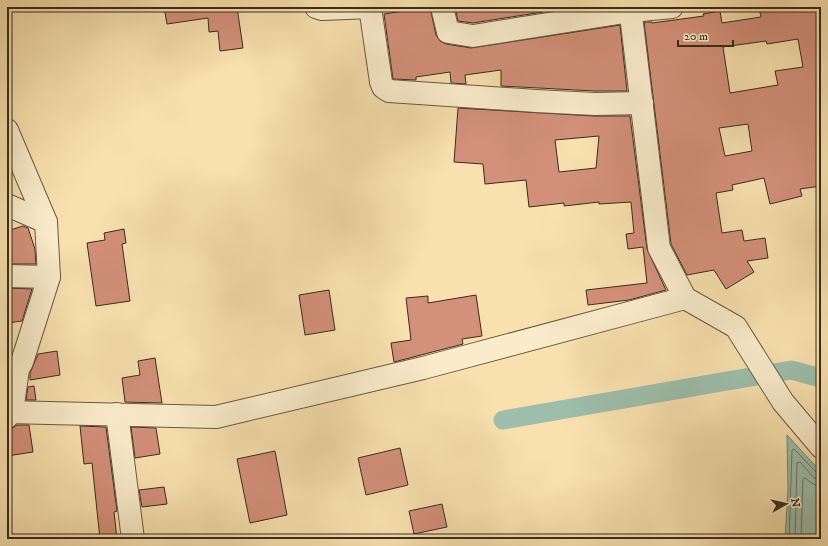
<svg xmlns="http://www.w3.org/2000/svg" width="828" height="546" font-family="'IM FELL DW Pica',serif">
<style>
.water{fill:#9dbeab;stroke:#758472}
.lines{fill:none;stroke-linecap:round;stroke-linejoin:round}
.shore{stroke:#6a7664;stroke-width:1}
.canal{stroke:#9dbeab;stroke-width:19}
.building{fill:#d3907a;stroke:#382d1d;fill-rule:evenodd}
.minor-casing{stroke:#685a42;stroke-width:24}
.minor{stroke:#faeccb;stroke-width:22}
</style>
<rect width="100%" height="100%" fill="#f8e1af"/>
<filter id="stains"><feTurbulence type="fractalNoise" baseFrequency=".005" numOctaves="4"/><feColorMatrix values="0 0 0 0 .2 0 0 0 0 .09 0 0 0 0 .02 0 0 0 .5 -.17"/></filter>
<radialGradient id="worn" r=".72"><stop offset=".6" stop-color="#630" stop-opacity="0"/><stop offset="1" stop-color="#630" stop-opacity=".3"/></radialGradient>
<path class="water" d="M 787,435 L 821,472 L 821,539 L 785,539 L 788,489 Z"/>
<g class="lines">
<g class="shore">
<path d="M 789,539 L 792,450 L 794,449 L 817,473 L 821,475"/>
<path d="M 795,539 L 797,463 L 800,462 L 814,478 L 821,480"/>
<path d="M 801,539 L 803,479 L 805,478 L 813,484 L 821,486"/>
</g>
<path class="canal" d="M 503,420 L 791,370 L 821,378"/>
</g>
<g class="building">
<path d="M 164,7 L 237,7 L 243,48 L 220,51 L 218,31 L 209,32 L 208,18 L 167,24 Z"/>
<path d="M 409,7 L 430,7 L 436,35 L 440,41 L 446,44 L 471,48 L 620,25 L 627,91 L 595,91 L 501,86 L 501,70 L 465,75 L 466,84 L 451,83 L 450,72 L 416,77 L 416,80 L 393,79 L 384,14 L 410,10 Z"/>
<path d="M 471,7 L 542,7 L 543,12 L 473,23 L 458,21 L 456,12 L 471,9 Z"/>
<path d="M 791,7 L 819,7 L 821,23 L 821,186 L 800,189 L 802,196 L 770,204 L 764,178 L 732,185 L 733,190 L 716,193 L 722,233 L 742,230 L 744,241 L 765,238 L 768,258 L 747,261 L 754,272 L 726,289 L 714,270 L 687,275 L 671,244 L 644,22 L 652,22 L 652,23 L 704,16 L 703,14 L 720,11 L 722,23 L 761,17 L 760,12 ZM 798,39 L 803,67 L 775,71 L 778,85 L 730,93 L 723,47 L 766,41 L 767,44 ZM 748,124 L 752,151 L 725,156 L 719,128 Z"/>
<path d="M 458,108 L 594,116 L 630,116 L 647,249 L 666,290 L 629,300 L 588,305 L 586,290 L 647,283 L 643,247 L 628,249 L 626,234 L 634,233 L 631,202 L 599,204 L 599,202 L 564,206 L 564,203 L 529,207 L 526,180 L 485,184 L 483,164 L 454,162 ZM 599,136 L 596,168 L 559,172 L 555,140 Z"/>
<path d="M 23,226 L 28,228 L 35,249 L 36,264 L 7,264 L 7,231 Z"/>
<path d="M 124,229 L 126,243 L 122,244 L 130,301 L 96,306 L 87,243 L 105,240 L 104,233 Z"/>
<path d="M 7,288 L 32,289 L 22,321 L 7,323 Z"/>
<path d="M 329,290 L 335,330 L 305,335 L 299,295 Z"/>
<path d="M 476,295 L 482,336 L 462,339 L 463,344 L 394,362 L 391,343 L 411,340 L 406,298 L 428,296 L 428,303 Z"/>
<path d="M 57,351 L 60,375 L 30,380 L 30,373 L 38,354 Z"/>
<path d="M 155,358 L 162,403 L 125,402 L 122,378 L 140,375 L 138,361 Z"/>
<path d="M 34,386 L 36,400 L 26,400 L 28,387 Z"/>
<path d="M 17,425 L 29,425 L 33,452 L 7,456 L 7,429 L 11,429 Z"/>
<path d="M 80,426 L 106,427 L 117,511 L 114,512 L 117,539 L 100,539 L 92,463 L 84,464 Z"/>
<path d="M 131,427 L 156,428 L 160,454 L 135,458 Z"/>
<path d="M 400,448 L 408,485 L 366,495 L 358,458 Z"/>
<path d="M 275,451 L 287,515 L 250,523 L 237,459 Z"/>
<path d="M 164,487 L 167,504 L 142,507 L 139,490 Z"/>
<path d="M 442,504 L 447,527 L 414,534 L 409,511 Z"/>
</g>
<g class="lines">
<g class="minor-casing">
<g id="minor">
<path d="M 316,7 L 322,9 L 372,7"/>
<path d="M 370,7 L 381,82 L 383,87 L 389,91 L 536,101 L 595,104 L 642,103"/>
<path d="M 442,7 L 448,32 L 473,36 L 631,11 L 672,7"/>
<path d="M 630,7 L 659,248 L 685,298 L 736,327 L 783,402 L 821,447"/>
<path d="M 7,130 L 46,222 L 49,277 L 22,362 L 18,369 L 12,412 L 7,417"/>
<path d="M 7,205 L 46,222"/>
<path d="M 7,276 L 49,277"/>
<path d="M 7,412 L 216,417 L 423,368 L 685,298"/>
<path d="M 117,414 L 133,539"/>
</g>
</g>
<use href="#minor" class="minor"/>
</g>
<rect width="828" height="546" fill="none" stroke="#f8e1af" stroke-width="24"/>
<rect x="8" y="8" width="812" height="530" fill="none" stroke="#382d1d" stroke-width="2"/>
<rect x="12" y="12" width="804" height="522" fill="none" stroke="#382d1d"/>
<g transform="translate(786 504) rotate(82)" stroke="#faeccb" stroke-width="3" paint-order="stroke">
<path d="M0-3L7 15L0 10L-7 15Z" fill="#382d1d"/>
<text y="-6" font-size="11" font-weight="bold" text-anchor="middle" fill="#382d1d">N</text>
</g>
<path d="M678 40v6h55v-6" fill="none" stroke="#382d1d" stroke-width="2"/>
<text x="684" y="40" font-size="12" fill="#382d1d" stroke="#faeccb" stroke-width="3" paint-order="stroke">20 m</text>
<rect width="100%" height="100%" filter="url(#stains)"/>
<rect width="100%" height="100%" fill="url(#worn)"/>
</svg>
